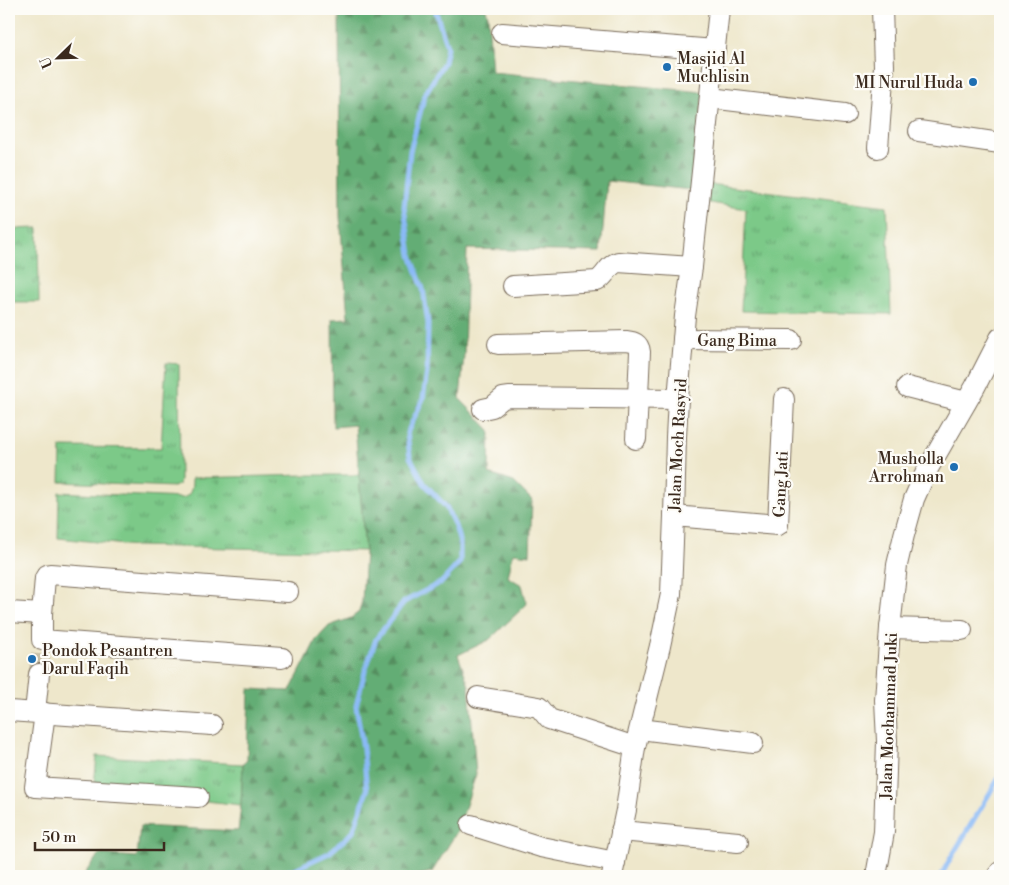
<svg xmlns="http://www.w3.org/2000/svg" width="1009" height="885" font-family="'Libre Bodoni',serif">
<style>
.grass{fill:url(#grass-tufts);stroke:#5b7a53}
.forest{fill:url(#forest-firs);stroke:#506c49}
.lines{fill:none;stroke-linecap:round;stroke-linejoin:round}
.stream{stroke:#8abaf6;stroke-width:5}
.minor-tunnel{stroke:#cac1a8;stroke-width:20;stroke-dasharray:20 10;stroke-linecap:butt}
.minor-casing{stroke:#7a6c5b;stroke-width:22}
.minor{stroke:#fff;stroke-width:20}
.poi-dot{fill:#1f6fb2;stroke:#fdfcf7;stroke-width:2}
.labels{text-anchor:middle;stroke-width:4.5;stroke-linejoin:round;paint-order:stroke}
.poi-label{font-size:16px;fill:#3b2a1e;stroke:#fdfcf7;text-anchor:start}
.street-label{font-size:16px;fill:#3b2a1e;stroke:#fdfcf7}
</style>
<defs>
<pattern id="grass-tufts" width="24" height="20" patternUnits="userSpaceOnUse" patternTransform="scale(1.25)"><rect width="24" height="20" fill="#7bc988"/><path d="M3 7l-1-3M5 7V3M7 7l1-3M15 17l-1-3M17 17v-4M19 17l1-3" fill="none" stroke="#66a36f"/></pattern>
<pattern id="forest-firs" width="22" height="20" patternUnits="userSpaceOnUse" patternTransform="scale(1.25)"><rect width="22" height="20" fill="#64ad74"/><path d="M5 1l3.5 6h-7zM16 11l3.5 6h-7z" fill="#548d5f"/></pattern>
</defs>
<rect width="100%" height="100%" fill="#fdfcf7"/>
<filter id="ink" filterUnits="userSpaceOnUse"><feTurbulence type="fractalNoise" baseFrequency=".02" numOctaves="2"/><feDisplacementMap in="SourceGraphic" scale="10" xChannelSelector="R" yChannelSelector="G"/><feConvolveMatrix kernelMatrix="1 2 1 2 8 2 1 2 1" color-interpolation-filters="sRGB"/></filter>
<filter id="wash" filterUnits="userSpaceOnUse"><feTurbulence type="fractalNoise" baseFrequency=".0096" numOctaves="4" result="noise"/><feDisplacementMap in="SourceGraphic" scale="20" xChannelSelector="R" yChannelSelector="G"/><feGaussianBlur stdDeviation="1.12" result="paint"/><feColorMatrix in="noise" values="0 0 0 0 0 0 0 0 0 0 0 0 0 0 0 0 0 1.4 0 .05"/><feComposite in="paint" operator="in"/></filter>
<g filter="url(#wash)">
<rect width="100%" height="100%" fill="#eee7cb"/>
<g class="grass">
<path d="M 708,184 L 887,206 L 891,314 L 741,311 L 746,209 L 705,202 Z"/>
<path d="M 38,228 L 39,302 L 9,302 L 9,229 Z"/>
<path d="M 166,363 L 179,364 L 180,480 L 179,485 L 173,487 L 60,482 L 61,447 L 161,448 Z"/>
<path d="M 305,475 L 359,475 L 365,551 L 135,546 L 58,538 L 59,492 L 182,498 C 192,496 192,487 192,478 Z"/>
<path d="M 97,756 L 243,764 L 241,805 L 206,801 L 93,795 Z"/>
</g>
<path class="forest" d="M 339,9 L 486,9 L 488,16 L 492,72 L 703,92 L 691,190 L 607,181 L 601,252 L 467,249 L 464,355 L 460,399 L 490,430 L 489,474 L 514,482 L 532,500 L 530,555 L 513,553 L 508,577 L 522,585 L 527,604 L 489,640 L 458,655 L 469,686 L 476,774 L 458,830 L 432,872 L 413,876 L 83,876 L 99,854 L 137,857 L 140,826 L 238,831 L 241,805 L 243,764 L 247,760 L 249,689 L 290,691 L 316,640 L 329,626 L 351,618 L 359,612 L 362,601 L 365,551 L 355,425 L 333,427 L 332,319 L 348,318 L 340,217 Z"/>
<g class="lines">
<g class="stream">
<path d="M 273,876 L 297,868 L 329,853 L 353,832 L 367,791 L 363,748 L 356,706 L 365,671 L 376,639 L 404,602 L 442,582 L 460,562 L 460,543 L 455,526 L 446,507 L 424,483 L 410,457 L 407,433 L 423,399 L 427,372 L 428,323 L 423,289 L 411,255 L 404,207 L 410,151 L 425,94 L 444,62 L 447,47 L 435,9"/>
<path d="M 941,876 L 949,861 L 1000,776"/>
</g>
</g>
</g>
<g filter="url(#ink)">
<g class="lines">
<path class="minor-tunnel" d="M 39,674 L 41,644"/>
<g class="minor-casing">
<g id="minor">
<path d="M 502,33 L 715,50"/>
<path d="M 710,98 L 845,114"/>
<path d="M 919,131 L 1000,143"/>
<path d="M 878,148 L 884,66 L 882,9"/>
<path d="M 513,286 L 597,281 C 606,276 608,265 618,262 L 692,267"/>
<path d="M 683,339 L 791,340"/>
<path d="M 498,344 L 626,341 C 634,342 639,343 640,352 L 636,439"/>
<path d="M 907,387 L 966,402"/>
<path d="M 483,409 L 492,407 L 503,398 L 510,397 L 678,399"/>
<path d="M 674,516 L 778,525 L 784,399"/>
<path d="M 9,612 L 42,614 L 45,578 L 47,575 L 50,574 L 288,592"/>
<path d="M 42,614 L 42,640 L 282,658"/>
<path d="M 890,628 L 962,630"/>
<path d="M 478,697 L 539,707 L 549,719 L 635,747"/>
<path d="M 9,711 L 212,725"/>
<path d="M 35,712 L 39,674"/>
<path d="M 45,713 L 35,787 L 198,797"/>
<path d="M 640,729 L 753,743"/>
<path d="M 471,825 L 541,847 L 615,862"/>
<path d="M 621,831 L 738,842"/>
<path d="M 612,876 L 626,810 L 635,747 L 660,646 L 671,594 L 674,516 L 676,437 L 678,399 L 685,316 L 692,267 L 719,9"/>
<path d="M 876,876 L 884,832 L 887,741 L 885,700 L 890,628 L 897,565 L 904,535 L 914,499 L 926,472 L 975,387 L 1000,338"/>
<path d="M 997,876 L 1000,872"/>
</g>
</g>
<use href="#minor" class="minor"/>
</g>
</g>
<g class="poi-dot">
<circle cx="667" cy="67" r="5"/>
<circle cx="973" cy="82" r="5"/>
<circle cx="954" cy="467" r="5"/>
<circle cx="32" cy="659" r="5"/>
</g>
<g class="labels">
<g class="poi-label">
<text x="677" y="64">Masjid Al<tspan x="677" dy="18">Muchlisin</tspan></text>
<text x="963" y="88" text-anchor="end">MI Nurul Huda</text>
<text x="944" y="464" text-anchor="end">Musholla<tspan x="944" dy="18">Arrohman</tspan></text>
<text x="42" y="656">Pondok Pesantren<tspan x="42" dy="18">Darul Faqih</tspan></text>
</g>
<g class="street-label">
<text x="737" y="346">Gang Bima</text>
<text transform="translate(677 445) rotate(-87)" y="6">Jalan Moch Rasyid</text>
<text transform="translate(780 484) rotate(-87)" y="6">Gang Jati</text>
<text transform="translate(888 716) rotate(-88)" y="6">Jalan Mochammad Juki</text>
</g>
</g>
<rect width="1009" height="885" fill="none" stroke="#fdfcf7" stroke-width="30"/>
<g transform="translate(58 58) rotate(247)" stroke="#fdfcf7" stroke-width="4" paint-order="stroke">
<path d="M0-4L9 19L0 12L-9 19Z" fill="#3b2a1e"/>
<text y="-8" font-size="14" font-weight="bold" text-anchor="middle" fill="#3b2a1e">U</text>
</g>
<path d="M35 842v8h129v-8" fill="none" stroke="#3b2a1e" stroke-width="2.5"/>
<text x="42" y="842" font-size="15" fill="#3b2a1e" stroke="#fdfcf7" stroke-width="4" paint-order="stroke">50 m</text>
</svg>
